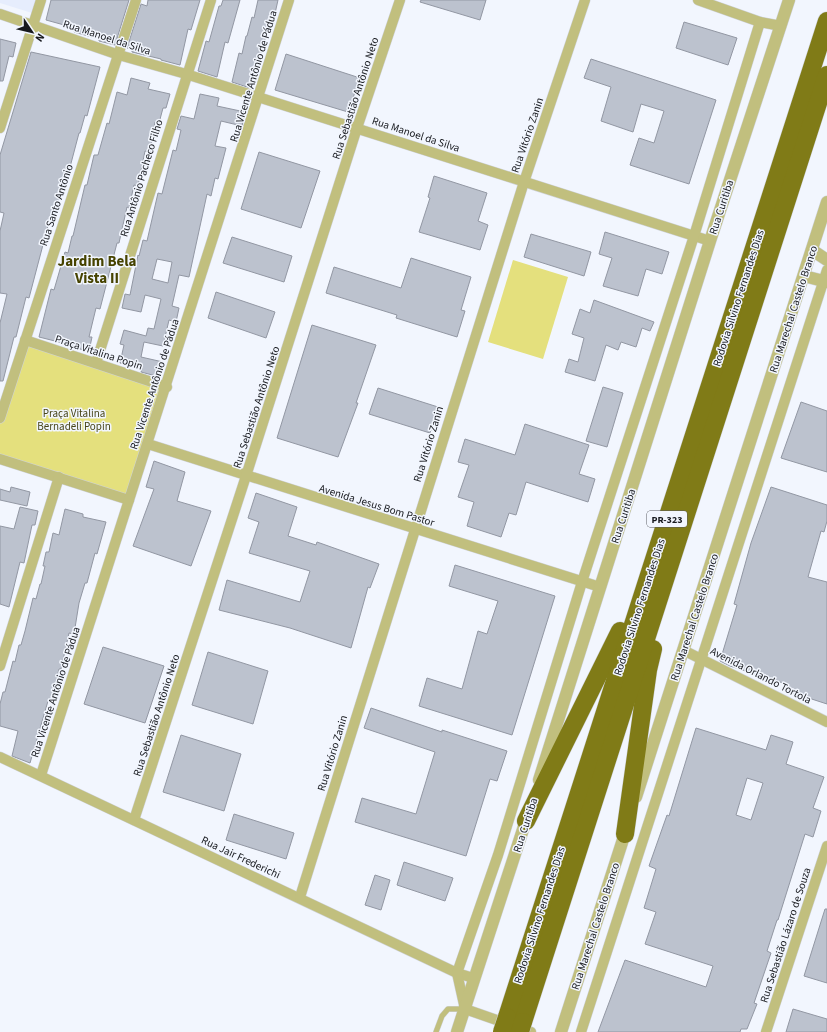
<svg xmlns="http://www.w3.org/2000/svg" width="827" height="1032" font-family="'Source Sans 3',sans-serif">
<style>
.built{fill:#e6edfd}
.green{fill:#e4e07d}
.building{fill:#bcc2ce;stroke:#9297a3;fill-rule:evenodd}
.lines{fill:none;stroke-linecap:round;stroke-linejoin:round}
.service-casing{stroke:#cfd3da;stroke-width:6}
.minor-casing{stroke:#cfd3da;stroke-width:11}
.tertiary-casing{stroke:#cfd3da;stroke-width:13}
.motorway-casing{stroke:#cfd3da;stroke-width:19}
.service{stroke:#c1bf7e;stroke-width:5}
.minor{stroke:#c1bf7e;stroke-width:10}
.tertiary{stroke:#c1bf7e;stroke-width:12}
.motorway{stroke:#807b17;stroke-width:18}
.motorway-bridge-casing{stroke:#cfd3da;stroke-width:19;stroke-linecap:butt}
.motorway-bridge{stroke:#807b17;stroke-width:18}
.labels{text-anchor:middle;stroke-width:3;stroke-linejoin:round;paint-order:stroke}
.shield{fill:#f2f6fe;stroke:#595b61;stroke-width:1}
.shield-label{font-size:10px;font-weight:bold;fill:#17191e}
.street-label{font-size:11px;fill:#17191e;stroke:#f2f6fe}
.park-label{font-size:11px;fill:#484619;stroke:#f2f6fe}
.district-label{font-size:15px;font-weight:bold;fill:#464300;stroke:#f2f6fe}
</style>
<rect width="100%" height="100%" fill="#f2f6fe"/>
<path class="built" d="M 0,0 L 36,0 L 32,13 L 0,3 Z"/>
<g class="green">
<path d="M 513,260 L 568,277 L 543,359 L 488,342 Z"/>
<path d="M 25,340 L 167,387 L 129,500 L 0,459 L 0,418 Z"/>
</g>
<g class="building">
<path d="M 51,0 L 129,0 L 115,45 L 99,41 L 99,39 L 74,32 L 75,28 L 46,20 Z"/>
<path d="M 148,0 L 200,0 L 191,30 L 188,29 L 180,65 L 161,60 L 161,59 L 132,52 L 132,49 L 127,48 L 141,4 L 147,6 Z"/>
<path d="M 223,0 L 240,0 L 228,43 L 225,42 L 217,77 L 198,71 L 206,41 L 209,42 L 219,6 L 221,6 Z"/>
<path d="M 258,0 L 278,0 L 274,18 L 271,17 L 261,54 L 258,54 L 250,88 L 232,82 L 239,53 L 242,54 L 246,36 L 247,36 L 252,17 L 254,18 Z"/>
<path d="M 421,0 L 486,0 L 480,20 L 420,2 Z"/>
<path d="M 684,22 L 737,38 L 728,65 L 676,48 Z"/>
<path d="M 0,39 L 16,43 L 13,57 L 9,56 L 3,81 L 0,81 Z"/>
<path d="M 31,52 L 100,67 L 87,116 L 85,115 L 80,133 L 79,133 L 65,186 L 62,186 L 52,223 L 49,222 L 29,298 L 26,297 L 16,337 L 14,337 L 3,381 L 0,381 L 0,323 L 7,294 L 0,293 L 0,231 L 4,213 L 0,212 L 0,155 Z"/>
<path d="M 286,54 L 360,78 L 348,112 L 275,90 Z"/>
<path d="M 591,59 L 716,100 L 689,184 L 630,165 L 639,138 L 654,143 L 664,111 L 641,104 L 633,132 L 601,121 L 611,87 L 584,78 Z"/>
<path d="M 131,78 L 150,83 L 148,89 L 170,94 L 166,108 L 163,108 L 159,123 L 155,122 L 150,152 L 145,151 L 138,186 L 134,185 L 129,208 L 127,207 L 119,243 L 117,243 L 100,309 L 96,308 L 89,337 L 92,337 L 89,351 L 71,347 L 71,345 L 39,337 L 51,289 L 54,290 L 65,252 L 68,253 L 72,236 L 73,236 L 85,185 L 87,185 L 94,155 L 98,155 L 107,123 L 109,124 L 117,92 L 127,95 Z"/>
<path d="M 200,94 L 219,98 L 217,106 L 245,112 L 242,126 L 221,121 L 215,146 L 226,148 L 218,179 L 215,178 L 211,196 L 207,194 L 189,277 L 179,275 L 172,306 L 179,308 L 176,322 L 169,320 L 163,346 L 144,342 L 141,357 L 163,362 L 160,377 L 141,372 L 142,368 L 120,363 L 124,345 L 120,344 L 124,330 L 146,336 L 148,328 L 154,329 L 161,299 L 145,295 L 141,312 L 122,308 L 125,294 L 130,295 L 138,255 L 139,256 L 143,240 L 147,241 L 158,193 L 162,194 L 173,150 L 176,151 L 181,130 L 177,129 L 181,116 L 194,119 ZM 157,259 L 172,262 L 168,283 L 152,279 Z"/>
<path d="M 259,152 L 320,171 L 301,228 L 241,209 Z"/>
<path d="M 434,176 L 487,193 L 478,221 L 488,225 L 480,250 L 419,232 L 430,198 L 428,197 Z"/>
<path d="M 605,232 L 669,252 L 662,274 L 646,269 L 638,296 L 603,286 L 612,258 L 599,254 Z"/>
<path d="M 531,234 L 591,252 L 584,276 L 524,257 Z"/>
<path d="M 232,237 L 292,256 L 284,282 L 223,263 Z"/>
<path d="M 411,258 L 471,277 L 461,310 L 465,311 L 457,337 L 396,318 L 397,315 L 326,293 L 334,267 L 401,288 Z"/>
<path d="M 216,292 L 275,312 L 266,338 L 208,318 Z"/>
<path d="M 594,300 L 654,322 L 650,331 L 642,328 L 636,347 L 621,342 L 618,350 L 606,345 L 595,381 L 565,372 L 569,359 L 578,362 L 584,338 L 572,334 L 580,309 L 590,313 Z"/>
<path d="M 312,325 L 376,345 L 356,403 L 358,403 L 338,457 L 277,438 Z"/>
<path d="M 603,387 L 623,393 L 607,447 L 586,441 Z"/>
<path d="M 378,388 L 438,407 L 430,433 L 369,414 Z"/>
<path d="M 801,402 L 827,411 L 827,472 L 781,458 Z"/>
<path d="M 525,424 L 589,445 L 579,474 L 595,479 L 588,502 L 526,482 L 516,515 L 509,513 L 501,537 L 467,526 L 474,502 L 458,497 L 469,465 L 458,462 L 465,439 L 515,455 Z"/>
<path d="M 154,461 L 185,472 L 177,501 L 211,511 L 191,566 L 133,546 L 154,489 L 146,487 Z"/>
<path d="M 11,487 L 30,492 L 27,506 L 0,500 L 0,489 L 10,492 Z"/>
<path d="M 771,487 L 827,505 L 827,521 L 824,532 L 821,531 L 808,577 L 827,582 L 827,704 L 784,690 L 786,684 L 730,666 L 720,661 L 737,605 L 734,604 L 751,543 Z"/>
<path d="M 256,493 L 297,507 L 288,536 L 316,545 L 317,542 L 379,564 L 370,588 L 368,587 L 351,648 L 290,628 L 219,610 L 227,580 L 300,602 L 310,571 L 249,553 L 259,522 L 248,518 Z"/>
<path d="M 20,507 L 38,511 L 35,525 L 32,525 L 24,563 L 20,562 L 9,607 L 0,604 L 0,526 L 14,529 Z"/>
<path d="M 65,509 L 83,514 L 83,517 L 106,522 L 97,554 L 95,553 L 87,583 L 85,583 L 79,603 L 74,634 L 69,633 L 61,669 L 59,669 L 51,702 L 48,701 L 30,763 L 12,756 L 18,731 L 0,726 L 0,704 L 3,692 L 5,692 L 13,661 L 15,662 L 19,645 L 21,645 L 25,631 L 33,598 L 36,599 L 40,584 L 41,584 L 45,566 L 43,566 L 46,552 L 49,552 L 53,533 L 59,535 Z"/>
<path d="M 455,565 L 555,596 L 512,735 L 419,706 L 427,678 L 462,689 L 478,631 L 487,634 L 498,601 L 449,586 Z"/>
<path d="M 103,647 L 164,666 L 145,723 L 84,704 Z"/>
<path d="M 208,652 L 268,671 L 253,724 L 192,705 Z"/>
<path d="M 371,708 L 442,732 L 442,730 L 507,751 L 497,781 L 490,779 L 466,856 L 355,822 L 362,798 L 416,814 L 435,752 L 364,728 Z"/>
<path d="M 696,728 L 766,750 L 771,735 L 793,742 L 786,764 L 824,777 L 813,808 L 821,811 L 813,837 L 805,834 L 778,920 L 777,920 L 767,951 L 771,953 L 754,1003 L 757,1004 L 747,1029 L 741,1029 L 740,1032 L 598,1032 L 625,960 L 706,987 L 713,966 L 645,944 L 656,912 L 644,908 L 656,869 L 649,866 L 667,815 L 669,816 ZM 747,778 L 763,783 L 751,820 L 736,815 Z"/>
<path d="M 181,735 L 241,754 L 224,811 L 163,792 Z"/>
<path d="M 234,814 L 294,833 L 286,859 L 226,840 Z"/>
<path d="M 404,862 L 453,878 L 445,901 L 397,885 Z"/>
<path d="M 375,875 L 390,880 L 381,910 L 365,905 Z"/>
<path d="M 825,909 L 827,909 L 827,983 L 804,976 Z"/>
<path d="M 793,1009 L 827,1019 L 827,1032 L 786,1032 Z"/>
</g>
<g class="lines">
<g class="service-casing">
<path id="service" d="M 436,1032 L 442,1016 L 448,1009 L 464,1009"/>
</g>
<g class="minor-casing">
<g id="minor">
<path d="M 698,0 L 760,22 L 781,26"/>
<path d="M 0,14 L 119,55 L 186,74 L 710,241"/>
<path d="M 0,128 L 41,0"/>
<path d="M 25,340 L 167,387"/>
<path d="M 96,363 L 211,0"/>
<path d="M 0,418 L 136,0"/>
<path d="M 148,444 L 600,587"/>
<path d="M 0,459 L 129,500"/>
<path d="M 683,650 L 827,722"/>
<path d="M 0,666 L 59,477"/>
<path d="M 0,757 L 457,973 L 473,978"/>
<path d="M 41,775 L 289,0"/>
<path d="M 134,820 L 246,476 L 357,128 L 400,0"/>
<path d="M 300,897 L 524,182 L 585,0"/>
<path d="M 531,1032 L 465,1009 L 457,973 L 498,855 L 582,582 L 694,236 L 760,22"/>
<path d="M 581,1032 L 827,270"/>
<path d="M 766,1032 L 827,846"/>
</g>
</g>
<g class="tertiary-casing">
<g id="tertiary">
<path d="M 812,250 L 827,260"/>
<path d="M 804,276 L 827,282"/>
<path d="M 539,780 L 710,241 L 789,0"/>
<path d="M 636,797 L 827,202"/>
<path d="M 457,1032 L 528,814"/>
<path d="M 561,1032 L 627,827"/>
</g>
</g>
<g class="motorway-casing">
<g id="motorway">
<path d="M 526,821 L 620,631"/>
<path d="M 625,834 L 648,670 L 653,649"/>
<path d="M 507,1017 L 827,21"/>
<path d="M 523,1022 L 827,75"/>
</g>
</g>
<use href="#service" class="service"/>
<use href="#minor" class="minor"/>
<use href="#tertiary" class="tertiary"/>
<use href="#motorway" class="motorway"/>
<g class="motorway-bridge-casing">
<g id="motorway-bridge">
<path d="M 502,1032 L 507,1017"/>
<path d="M 520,1032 L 523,1022"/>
</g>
</g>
<use href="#motorway-bridge" class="motorway-bridge"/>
</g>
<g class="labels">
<rect class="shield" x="647" y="511" width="40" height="16" rx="3"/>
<g class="shield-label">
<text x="667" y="523">PR-323</text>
</g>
<g class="street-label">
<text transform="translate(107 37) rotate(18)" y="4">Rua Manoel da Silva</text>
<text transform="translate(253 76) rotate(-73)" y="4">Rua Vicente Antônio de Pádua</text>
<text transform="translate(355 98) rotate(-72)" y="4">Rua Sebastião Antônio Neto</text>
<text transform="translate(416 134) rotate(18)" y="4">Rua Manoel da Silva</text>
<text transform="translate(527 135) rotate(-71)" y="4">Rua Vitório Zanin</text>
<text transform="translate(141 178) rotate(-73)" y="4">Rua Antônio Pacheco Filho</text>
<text transform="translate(56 205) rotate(-72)" y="4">Rua Santo Antônio</text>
<text transform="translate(721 207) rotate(-72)" y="4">Rua Curitiba</text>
<text transform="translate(738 298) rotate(-72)" y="4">Rodovia Silvino Fernandes Dias</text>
<text transform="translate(793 309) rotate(-72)" y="4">Rua Marechal Castelo Branco</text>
<text transform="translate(99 352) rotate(18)" y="4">Praça Vitalina Popin</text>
<text transform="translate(154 384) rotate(-72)" y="4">Rua Vicente Antônio de Pádua</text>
<text transform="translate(256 407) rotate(-72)" y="4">Rua Sebastião Antônio Neto</text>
<text transform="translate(428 444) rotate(-73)" y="4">Rua Vitório Zanin</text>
<text transform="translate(377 505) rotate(17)" y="4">Avenida Jesus Bom Pastor</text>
<text transform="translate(623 516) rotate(-72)" y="4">Rua Curitiba</text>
<text transform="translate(639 607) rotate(-72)" y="4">Rodovia Silvino Fernandes Dias</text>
<text transform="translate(694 617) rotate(-72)" y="4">Rua Marechal Castelo Branco</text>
<text transform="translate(761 675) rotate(27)" y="4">Avenida Orlando Tortola</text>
<text transform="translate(55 692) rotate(-72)" y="4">Rua Vicente Antônio de Pádua</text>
<text transform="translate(156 715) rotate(-72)" y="4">Rua Sebastião Antônio Neto</text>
<text transform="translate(332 753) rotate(-73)" y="4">Rua Vitório Zanin</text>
<text transform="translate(525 825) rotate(-72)" y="4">Rua Curitiba</text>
<text transform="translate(241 857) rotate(25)" y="4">Rua Jair Frederichi</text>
<text transform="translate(539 915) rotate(-72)" y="4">Rodovia Silvino Fernandes Dias</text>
<text transform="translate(595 926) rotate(-72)" y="4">Rua Marechal Castelo Branco</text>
<text transform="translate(785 935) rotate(-72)" y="4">Rua Sebastião Lázaro de Souza</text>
</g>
<g class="park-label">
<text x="74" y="417">Praça Vitalina<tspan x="74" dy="13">Bernadeli Popin</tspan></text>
</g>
<g class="district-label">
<text x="97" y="266">Jardim Bela<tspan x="97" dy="17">Vista II</tspan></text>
</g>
</g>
<g transform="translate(32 32) rotate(125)" stroke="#f2f6fe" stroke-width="3" paint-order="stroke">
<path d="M0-3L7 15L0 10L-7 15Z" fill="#17191e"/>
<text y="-6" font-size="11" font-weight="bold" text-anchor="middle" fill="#17191e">N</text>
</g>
</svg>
